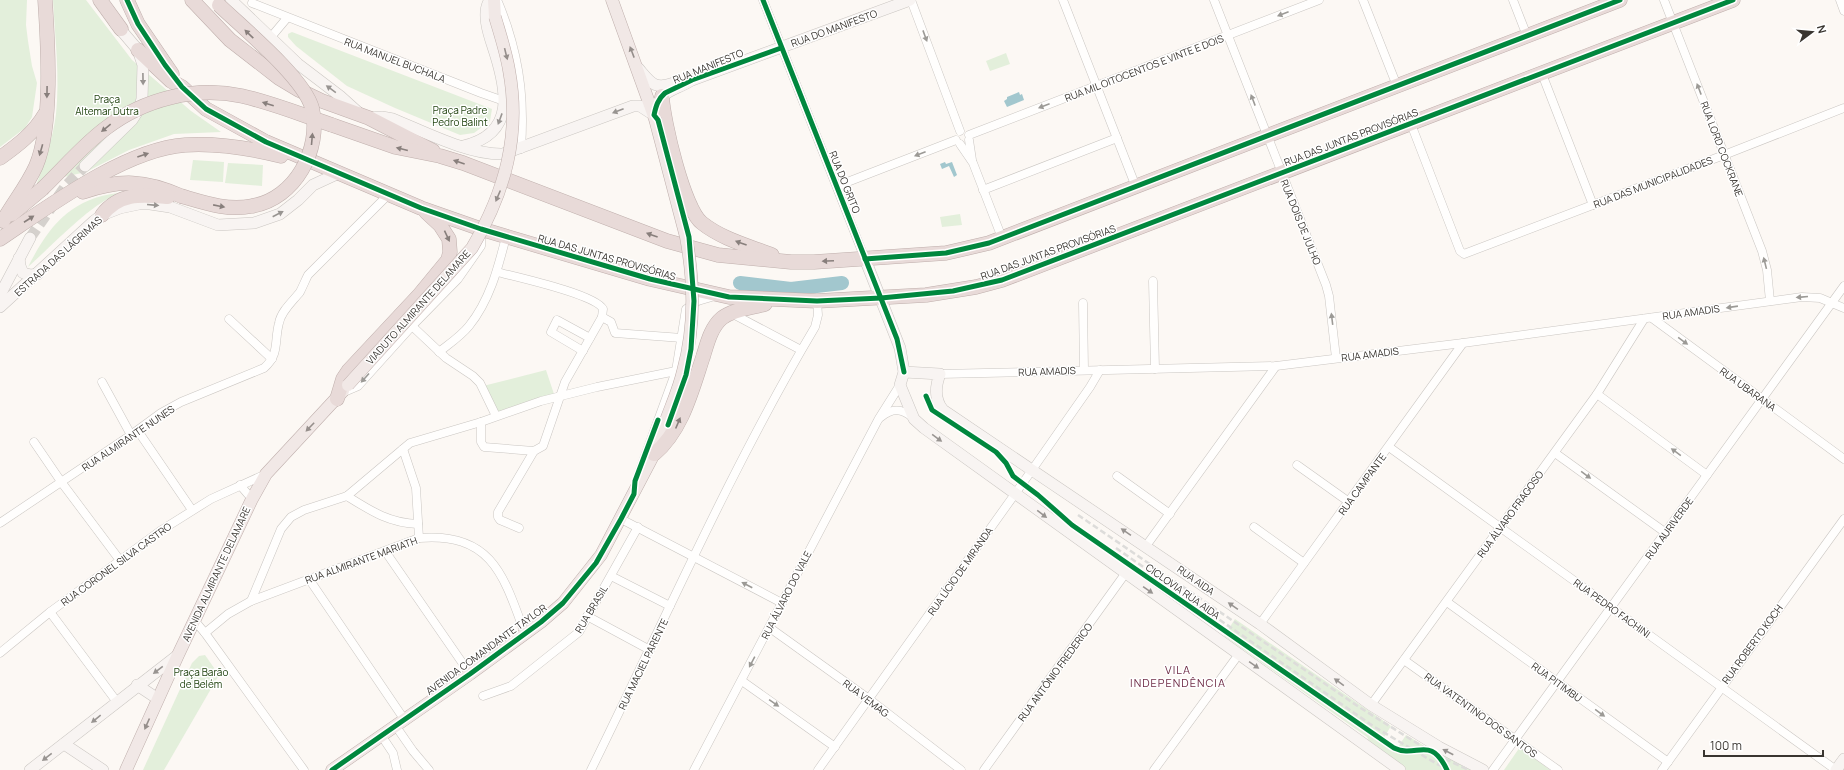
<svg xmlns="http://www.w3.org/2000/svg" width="1844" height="770" font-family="Manrope,sans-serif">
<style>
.green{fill:#e3efdb}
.water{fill:#a2c7ce}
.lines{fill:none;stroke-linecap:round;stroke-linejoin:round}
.river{stroke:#a2c7ce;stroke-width:14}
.secondary-tunnel{stroke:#d5d1cd;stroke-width:11;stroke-dasharray:11 5.5;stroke-linecap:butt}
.street-casing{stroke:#cac6c2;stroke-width:9}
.secondary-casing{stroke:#cac6c2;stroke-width:12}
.primary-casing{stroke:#bfafac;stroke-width:13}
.highway-casing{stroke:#bfafac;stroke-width:15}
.street{stroke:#fffefd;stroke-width:8}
.secondary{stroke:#f8f4f2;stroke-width:11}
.primary{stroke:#f1e8e6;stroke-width:12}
.highway{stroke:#e8dad8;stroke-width:14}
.rail{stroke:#dddcda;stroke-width:2.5;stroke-dasharray:6 3;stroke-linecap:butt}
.primary-bridge-casing{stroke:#bfafac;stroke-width:13;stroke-linecap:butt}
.highway-bridge-casing{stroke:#bfafac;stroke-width:15;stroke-linecap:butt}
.primary-bridge{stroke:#f1e8e6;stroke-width:12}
.highway-bridge{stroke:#e8dad8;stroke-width:14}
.cycleway-casing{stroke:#fff;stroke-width:8}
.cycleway{stroke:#00873e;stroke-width:5}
.oneway{fill:#9c9a96}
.oneway2{fill:#887f7c}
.oneway3{fill:#958e8b}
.oneway4{fill:#989491}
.labels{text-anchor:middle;stroke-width:3;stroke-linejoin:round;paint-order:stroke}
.street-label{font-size:10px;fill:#393530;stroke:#fff}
.park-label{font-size:10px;fill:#1f420e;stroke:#fff}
.neighbourhood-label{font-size:11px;letter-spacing:1px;fill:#6f2c46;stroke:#fff}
</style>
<rect width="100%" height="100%" fill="#fcf8f4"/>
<g class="green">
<path d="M 0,0 L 27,0 L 26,25 L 28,41 L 32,66 L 37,83 L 32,117 L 25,128 L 0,147 Z"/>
<path d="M 53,0 L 86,0 L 132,60 L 191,111 L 221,132 L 174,134 L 129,150 L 86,172 L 37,183 C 45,161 53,138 56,114 C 60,78 55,36 53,0 Z"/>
<path d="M 292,32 L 492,109 L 490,121 L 474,133 L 460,135 L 395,108 L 347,86 L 296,46 L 288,37 L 288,34 Z"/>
<path d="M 1006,53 L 1010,64 L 990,71 L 986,61 Z"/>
<path d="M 193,160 L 224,162 L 223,182 L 190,180 Z"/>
<path d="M 228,163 L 263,165 L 262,186 L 225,183 Z"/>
<path d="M 118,193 C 84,210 56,242 28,267 C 49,226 70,199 118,193 Z"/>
<path d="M 960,214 L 962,225 L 942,227 L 940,217 Z"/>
<path d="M 546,370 L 555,397 L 496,416 L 483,386 Z"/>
<path d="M 1235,619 L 1391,726 L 1382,741 L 1396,750 L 1406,735 L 1433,751 L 1474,770 L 1406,770 L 1370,743 L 1367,737 L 1224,636 Z"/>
<path d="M 205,655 L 219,675 L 164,770 L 143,770 L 192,663 L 199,656 Z"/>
<path d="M 1520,747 L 1550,770 L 1504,770 Z"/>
</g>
<g class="water">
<path d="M 1019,92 L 1020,95 L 1022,94 L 1024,100 L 1007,107 L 1004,101 L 1007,99 L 1007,97 Z"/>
<path d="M 945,162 L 946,164 L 952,162 L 957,175 L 954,177 L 949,166 L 942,169 L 940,164 Z"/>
</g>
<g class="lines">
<path class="river" d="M 740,283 L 791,289 L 842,283"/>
<path class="secondary-tunnel" d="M 30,238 L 65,187 L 85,166"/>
<g class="street-casing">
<g id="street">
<path d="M 497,0 C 501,8 504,18 507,26 C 521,69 524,104 521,149"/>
<path d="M 763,0 L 865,259"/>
<path d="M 911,0 L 960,131"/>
<path d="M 1063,0 L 1136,187"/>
<path d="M 1214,0 L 1326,285 L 1329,296 L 1336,358"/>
<path d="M 1363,0 L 1397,86"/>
<path d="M 1513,0 L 1527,36"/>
<path d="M 1664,0 L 1762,251 L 1767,270 L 1770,301"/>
<path d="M 1840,0 L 1844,11"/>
<path d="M 252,3 L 481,93 L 504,101"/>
<path d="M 271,37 L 287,18"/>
<path d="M 1542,74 L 1593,205"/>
<path d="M 1411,124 L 1460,251 L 1464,254 L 1724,155 L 1844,108"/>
<path d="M 969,135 L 1319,0"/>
<path d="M 969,140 L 972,160"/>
<path d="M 960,144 L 973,163 L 1002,238"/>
<path d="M 837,186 L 956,140"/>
<path d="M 983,190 L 1117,138"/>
<path d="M 497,272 C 516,277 595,294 603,309 L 602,317"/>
<path d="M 1153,281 L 1155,369"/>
<path d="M 1083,303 L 1084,370"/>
<path d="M 731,313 L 801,350"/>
<path d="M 1652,318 L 1844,459"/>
<path d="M 229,319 L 272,359"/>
<path d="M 412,326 L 446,358 L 473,376 L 480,383 L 496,416"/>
<path d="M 583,351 L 551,332 L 557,320 L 590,338"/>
<path d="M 439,352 C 449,344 461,336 469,326 C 490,300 498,268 506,237"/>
<path d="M 940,374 L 1276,366 L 1463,343 L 1802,297 L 1820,298 L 1844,308"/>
<path d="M 102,382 L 131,435"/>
<path d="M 344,392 L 358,386 L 412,326 L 458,279 L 481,246 L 481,232"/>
<path d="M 1597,394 L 1707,475"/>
<path d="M 881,417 C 892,408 902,408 913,418"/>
<path d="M 481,422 L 481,442 L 484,447 L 534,451 L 543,446 L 565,382 L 602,317 L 611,322 L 615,333 L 682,338"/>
<path d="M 138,431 L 192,510"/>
<path d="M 34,442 L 62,483 L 119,559"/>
<path d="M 1389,447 L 1836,770"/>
<path d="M 403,449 L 416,488 L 419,538"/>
<path d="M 1555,453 L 1666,533"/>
<path d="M 1297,465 L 1349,502"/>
<path d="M 638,475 L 676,371 L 686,309 L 698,301 L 715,296"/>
<path d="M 1117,476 L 1170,514"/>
<path d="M 240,485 L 252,499"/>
<path d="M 347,496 C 371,511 389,523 418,524"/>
<path d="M 621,519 L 782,603"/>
<path d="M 0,523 L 131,435 L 161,413 L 181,402 L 264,368 C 280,354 274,341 279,323 C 281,311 293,301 300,292 C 303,286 305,281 308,275 L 389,194"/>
<path d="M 1254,527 L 1304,563"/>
<path d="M 519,528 L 500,520 L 498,517 L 498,512 L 534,451"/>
<path d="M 1146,546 L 1276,366"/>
<path d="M 385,551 L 470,674"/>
<path d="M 611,576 L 670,606"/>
<path d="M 309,579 L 404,719"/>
<path d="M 251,601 L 281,529 L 291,517 L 304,510 L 347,496 L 410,443 L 481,422 L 541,401 L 597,387 L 676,371"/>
<path d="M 1447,602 L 1668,762"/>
<path d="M 50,612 L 117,702"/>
<path d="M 587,616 L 650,650"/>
<path d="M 194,620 L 205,633 L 304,770"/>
<path d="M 1260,624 L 1463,343"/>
<path d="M 770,628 L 869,699 L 961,770"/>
<path d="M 205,633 L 228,614 L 251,601 L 419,538 C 492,532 504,576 525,634"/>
<path d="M 0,653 L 50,612 L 160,531 L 211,499 L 266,474"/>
<path d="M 1404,660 L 1558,770"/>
<path d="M 742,681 L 835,747"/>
<path d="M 483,696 L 511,686 L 579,632 L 638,527"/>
<path d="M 1371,705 L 1597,394 L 1644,319"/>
<path d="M 395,725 L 413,751 L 429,770"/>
<path d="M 381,735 L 393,753 L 397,770"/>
<path d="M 591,770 C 664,622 730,470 815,327 L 818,315 L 817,301"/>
<path d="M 694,770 L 878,420 L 900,385"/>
<path d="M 818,770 L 1032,470 L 1090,387 L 1100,370"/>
<path d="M 984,770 L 1125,574"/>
<path d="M 1154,770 L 1239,654"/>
<path d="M 1493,770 L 1844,286"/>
<path d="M 1662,770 L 1844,519"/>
</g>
</g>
<g class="secondary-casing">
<g id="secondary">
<path d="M 231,0 L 298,64 L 340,96 L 360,114"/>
<path d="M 638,68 C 651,83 654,90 674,83"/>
<path d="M 369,118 L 382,117 L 393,119 C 425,132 469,155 503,154 L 633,106 L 640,106 L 654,115 C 659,89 673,92 692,80 L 910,0"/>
<path d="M 463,146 C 517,134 507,89 493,47 C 489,35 481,12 490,0"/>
<path d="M 85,166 L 132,120 L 139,109 L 142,99 L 143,65 L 138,50 L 115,23"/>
<path d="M 19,258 L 20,266 L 23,273 L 31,275 L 38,274"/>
<path d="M 865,259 L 900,348 L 904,372 L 900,385 L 914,419 L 924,428 L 1400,770"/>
<path d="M 0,295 L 30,238"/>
<path d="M 0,307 L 94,221 L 102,215 L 120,208 L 139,204 L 150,204 L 170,207 L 218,225 L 254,223 L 280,214 L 298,200 L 313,185 L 339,173"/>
<path d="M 904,372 L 940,374 C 935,387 934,399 943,410 L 1260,624 L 1371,705 L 1439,747 L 1483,770"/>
<path d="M 137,685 L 158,699"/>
<path d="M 64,744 L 103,770"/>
<path d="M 30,770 L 178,655"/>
<path d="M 1836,770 L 1844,759"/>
</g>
</g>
<g class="primary-casing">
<g id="primary">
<path d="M 494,0 L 495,17"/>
<path d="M 612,0 L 655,119"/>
<path d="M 126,770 L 178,655 L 252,499 L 266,474 L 343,391"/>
<path d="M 332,770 L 470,674 L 541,622 L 563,603 L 601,555 L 654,454 L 665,423"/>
</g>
</g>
<g class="highway-casing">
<g id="highway">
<path d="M 100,0 L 121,29"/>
<path d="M 127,0 L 138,24 L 172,74"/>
<path d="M 192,0 L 230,40 L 279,78 L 299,90 L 322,101 L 369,118 L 433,151"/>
<path d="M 138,50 L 171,81 L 182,87 L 206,109 L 266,142 L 421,208 L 481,229 L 650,279 L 729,297 L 817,301 L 926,295 L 976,287 L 1002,280 L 1733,0"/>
<path d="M 662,96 C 663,120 684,210 702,223 C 722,239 749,246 772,255"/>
<path d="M 332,125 L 395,147 L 440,156 L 463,163 L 667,241 L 718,255 L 791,262 L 814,262 L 946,253 L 989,243 L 1620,0"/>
<path d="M 0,158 C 18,145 34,133 45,114"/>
<path d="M 83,192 C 120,179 145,180 181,196"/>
<path d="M 12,214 L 42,189"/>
<path d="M 102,215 C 120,192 142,195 168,197"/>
<path d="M 3,221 C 13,203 27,186 36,166 C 53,126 48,44 45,0"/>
<path d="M 0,239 C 49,206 126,149 185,145 C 218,143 249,148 281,156"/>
<path d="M 337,399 L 343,379 L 349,370 L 420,294 L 448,260 L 450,252 L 449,239 L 440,225 L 426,212"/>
<path d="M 654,454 C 682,431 692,390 703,357 C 707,344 711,327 722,318 C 733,309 752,308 765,304"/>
</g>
</g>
<use href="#street" class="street"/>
<use href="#secondary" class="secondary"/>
<use href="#primary" class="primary"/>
<use href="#highway" class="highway"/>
<g class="rail">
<path d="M 1078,515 L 1359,707 L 1436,755 L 1469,770"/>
<path d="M 1116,548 L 1373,726 L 1437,764 L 1451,770"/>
</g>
<g class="primary-bridge-casing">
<g id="primary-bridge">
<path d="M 655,119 L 686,237 C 694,280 695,328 683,371 C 679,389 671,406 665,423"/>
<path d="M 348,385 L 472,248 C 505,192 521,135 509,70 C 506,52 500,34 495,17"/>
</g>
</g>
<g class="highway-bridge-casing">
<g id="highway-bridge">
<path d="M 42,189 C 63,169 83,145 106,128 C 144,99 195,86 242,96 C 273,103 302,115 332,125"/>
<path d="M 181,196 C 205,203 228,211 252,206 C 295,199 322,149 312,108 C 304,78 243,28 219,5"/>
</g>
</g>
<use href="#primary-bridge" class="primary-bridge"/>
<use href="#highway-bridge" class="highway-bridge"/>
<g class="cycleway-casing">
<g id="cycleway">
<path d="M 127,0 L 138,24 L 165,65 L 182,87 L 206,109 L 266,142 L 421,208 L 481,229 L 650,279 L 729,297 L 817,301 L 881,298 L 953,291 L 1002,280 L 1733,0"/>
<path d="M 763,0 L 897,339 L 904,372"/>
<path d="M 865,259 L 946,253 L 989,243 L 1620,0"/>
<path d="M 926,396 L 932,410 L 996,452 L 1006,463 L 1013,476 L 1038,495 L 1072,525 L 1394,748 C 1417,759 1430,734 1447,770"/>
<path d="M 668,425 L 686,375 L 691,349 L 694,301 L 689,237 L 658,120 L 654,115 C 656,106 658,99 665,93 L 692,80 L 781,48"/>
<path d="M 332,770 L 470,674 L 541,622 L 563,603 L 596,563 L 621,519 L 634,494 L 635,481 L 658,420"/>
</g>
</g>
<use href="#cycleway" class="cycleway"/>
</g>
<defs><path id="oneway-solid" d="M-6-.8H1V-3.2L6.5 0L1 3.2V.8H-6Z"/></defs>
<g class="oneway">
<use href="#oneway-solid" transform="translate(1283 14) rotate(159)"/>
<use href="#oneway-solid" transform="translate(925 36) rotate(70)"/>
<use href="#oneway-solid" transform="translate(1699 89) rotate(-111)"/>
<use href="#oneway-solid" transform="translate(1253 100) rotate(-111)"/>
<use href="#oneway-solid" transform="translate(1044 106) rotate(159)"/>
<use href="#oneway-solid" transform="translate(920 154) rotate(159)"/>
<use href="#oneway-solid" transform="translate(1765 263) rotate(-104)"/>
<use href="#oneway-solid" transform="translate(1802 297) rotate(175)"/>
<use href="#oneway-solid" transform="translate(1732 307) rotate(172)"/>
<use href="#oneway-solid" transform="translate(1332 319) rotate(-97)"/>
<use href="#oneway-solid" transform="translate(1683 341) rotate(36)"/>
<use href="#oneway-solid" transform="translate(365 378) rotate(132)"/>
<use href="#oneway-solid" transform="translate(1676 452) rotate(-144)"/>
<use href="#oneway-solid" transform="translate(1586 475) rotate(36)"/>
<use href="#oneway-solid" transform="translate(747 585) rotate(-152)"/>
<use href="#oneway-solid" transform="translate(752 662) rotate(118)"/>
<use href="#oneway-solid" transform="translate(774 703) rotate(35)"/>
<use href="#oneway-solid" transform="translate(1600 713) rotate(36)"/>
</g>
<g class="oneway2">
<use href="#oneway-solid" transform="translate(249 34) rotate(-136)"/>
<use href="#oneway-solid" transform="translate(47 92) rotate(91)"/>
<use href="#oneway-solid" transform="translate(268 104) rotate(-163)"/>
<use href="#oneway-solid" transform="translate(106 128) rotate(141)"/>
<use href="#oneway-solid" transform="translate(312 139) rotate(-85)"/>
<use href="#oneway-solid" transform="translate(402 149) rotate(-166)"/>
<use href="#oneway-solid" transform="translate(41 150) rotate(106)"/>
<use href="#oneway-solid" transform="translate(143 155) rotate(-19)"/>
<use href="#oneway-solid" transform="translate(459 162) rotate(-161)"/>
<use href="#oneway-solid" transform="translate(219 206) rotate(11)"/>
<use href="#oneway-solid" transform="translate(29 219) rotate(-33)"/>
<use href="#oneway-solid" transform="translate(652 235) rotate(-160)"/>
<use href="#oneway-solid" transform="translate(447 236) rotate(65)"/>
<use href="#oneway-solid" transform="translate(741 243) rotate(-160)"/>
<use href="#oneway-solid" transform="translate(828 261) rotate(177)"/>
<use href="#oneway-solid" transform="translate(678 423) rotate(-67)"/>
</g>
<g class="oneway3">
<use href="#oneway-solid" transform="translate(632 52) rotate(-111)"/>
<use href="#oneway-solid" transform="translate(506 54) rotate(76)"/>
<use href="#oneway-solid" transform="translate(498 196) rotate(113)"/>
<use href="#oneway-solid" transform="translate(310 427) rotate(134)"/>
<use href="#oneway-solid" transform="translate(147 724) rotate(114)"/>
</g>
<g class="oneway4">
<use href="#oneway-solid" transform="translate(143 79) rotate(89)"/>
<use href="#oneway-solid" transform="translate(331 89) rotate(-144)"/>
<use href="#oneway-solid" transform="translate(618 111) rotate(159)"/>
<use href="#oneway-solid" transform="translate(500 119) rotate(110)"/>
<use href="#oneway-solid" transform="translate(153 205) rotate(5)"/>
<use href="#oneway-solid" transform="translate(278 214) rotate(-27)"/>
<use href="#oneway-solid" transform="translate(937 438) rotate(36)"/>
<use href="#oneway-solid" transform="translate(1042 514) rotate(37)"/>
<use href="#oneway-solid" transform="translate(1126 532) rotate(-146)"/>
<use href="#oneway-solid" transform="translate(1148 590) rotate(35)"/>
<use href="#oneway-solid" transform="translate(1233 606) rotate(-145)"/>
<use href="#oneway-solid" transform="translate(1254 665) rotate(35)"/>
<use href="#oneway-solid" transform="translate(158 670) rotate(143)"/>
<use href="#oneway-solid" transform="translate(1339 682) rotate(-144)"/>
<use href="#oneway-solid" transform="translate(96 719) rotate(141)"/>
<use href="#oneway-solid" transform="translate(1448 752) rotate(-152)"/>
<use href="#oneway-solid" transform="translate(47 757) rotate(142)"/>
</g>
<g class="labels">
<g class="street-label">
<text transform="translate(834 28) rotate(-20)" y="4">RUA DO MANIFESTO</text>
<text transform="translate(395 60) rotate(21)" y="4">RUA MANUEL BUCHALA</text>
<text transform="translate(708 66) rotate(-22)" y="4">RUA MANIFESTO</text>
<text transform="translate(1144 68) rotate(-21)" y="4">RUA MIL OITOCENTOS E VINTE E DOIS</text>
<text transform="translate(1351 137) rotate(-21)" y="4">RUA DAS JUNTAS PROVISÓRIAS</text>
<text transform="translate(1722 149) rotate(69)" y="4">RUA LORD COCKRANE</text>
<text transform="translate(845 182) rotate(68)" y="4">RUA DO GRITO</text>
<text transform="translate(1653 182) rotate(-21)" y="4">RUA DAS MUNICIPALIDADES</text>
<text transform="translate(1301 222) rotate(68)" y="4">RUA DOIS DE JULHO</text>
<text transform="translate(1048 252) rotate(-20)" y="4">RUA DAS JUNTAS PROVISÓRIAS</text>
<text transform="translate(58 256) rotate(-42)" y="4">ESTRADA DAS LÁGRIMAS</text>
<text transform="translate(607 257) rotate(16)" y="4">RUA DAS JUNTAS PROVISÓRIAS</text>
<text transform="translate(418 307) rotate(-48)" y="4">VIADUTO ALMIRANTE DELAMARE</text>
<text transform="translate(1691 312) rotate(-8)" y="4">RUA AMADIS</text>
<text transform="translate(1370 354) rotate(-7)" y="4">RUA AMADIS</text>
<text transform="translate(1047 371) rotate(-2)" y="4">RUA AMADIS</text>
<text transform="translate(1748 389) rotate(36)" y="4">RUA UBARANA</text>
<text transform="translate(128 438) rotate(-34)" y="4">RUA ALMIRANTE NUNES</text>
<text transform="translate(1362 484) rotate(-54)" y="4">RUA CAMPANTE</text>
<text transform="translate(1510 514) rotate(-54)" y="4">RUA ÁLVARO FRAGOSO</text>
<text transform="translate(1669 528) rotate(-54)" y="4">RUA AURIVERDE</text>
<text transform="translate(361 560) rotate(-20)" y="4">RUA ALMIRANTE MARIATH</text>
<text transform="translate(116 564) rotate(-36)" y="4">RUA CORONEL SILVA CASTRO</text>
<text transform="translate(960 571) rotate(-55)" y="4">RUA LÍCIO DE MIRANDA</text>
<text transform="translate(216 574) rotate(-65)" y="4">AVENIDA ALMIRANTE DELAMARE</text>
<text transform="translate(1196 580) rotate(35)" y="4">RUA AIDA</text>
<text transform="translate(1183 591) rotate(35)" y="4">CICLOVIA RUA AIDA</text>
<text transform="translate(786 595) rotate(-63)" y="4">RUA ÁLVARO DO VALE</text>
<text transform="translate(1612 608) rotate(36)" y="4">RUA PEDRO FACHINI</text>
<text transform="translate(591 609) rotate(-59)" y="4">RUA BRASIL</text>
<text transform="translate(1752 644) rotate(-54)" y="4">RUA ROBERTO KOCH</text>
<text transform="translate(486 649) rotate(-36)" y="4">AVENIDA COMANDANTE TAYLOR</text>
<text transform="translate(643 664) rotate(-64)" y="4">RUA MACIEL PARENTE</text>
<text transform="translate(1055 672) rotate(-54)" y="4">RUA ANTÔNIO FREDERICO</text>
<text transform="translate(1557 682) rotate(36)" y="4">RUA PITIMBU</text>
<text transform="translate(866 698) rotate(37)" y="4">RUA VEMAG</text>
<text transform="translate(1481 715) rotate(36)" y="4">RUA VATENTINO DOS SANTOS</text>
</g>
<g class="park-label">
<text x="107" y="103">Praça<tspan x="107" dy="12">Altemar Dutra</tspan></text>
<text x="460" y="114">Praça Padre<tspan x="460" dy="12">Pedro Balint</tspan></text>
<text x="201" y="676">Praça Barão<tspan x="201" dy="12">de Belém</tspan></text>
</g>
<g class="neighbourhood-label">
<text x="1178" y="674">VILA<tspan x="1178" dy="13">INDEPENDÊNCIA</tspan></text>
</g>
</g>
<g transform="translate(1812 32) rotate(74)" stroke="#ffffff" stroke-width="3" paint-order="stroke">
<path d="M0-3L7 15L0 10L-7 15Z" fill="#393530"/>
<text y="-6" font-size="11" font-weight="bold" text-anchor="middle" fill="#393530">N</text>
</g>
<path d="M1704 750v6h119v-6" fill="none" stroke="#393530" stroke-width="2"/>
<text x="1710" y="750" font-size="12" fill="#393530" stroke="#ffffff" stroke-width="3" paint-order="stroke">100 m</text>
</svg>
